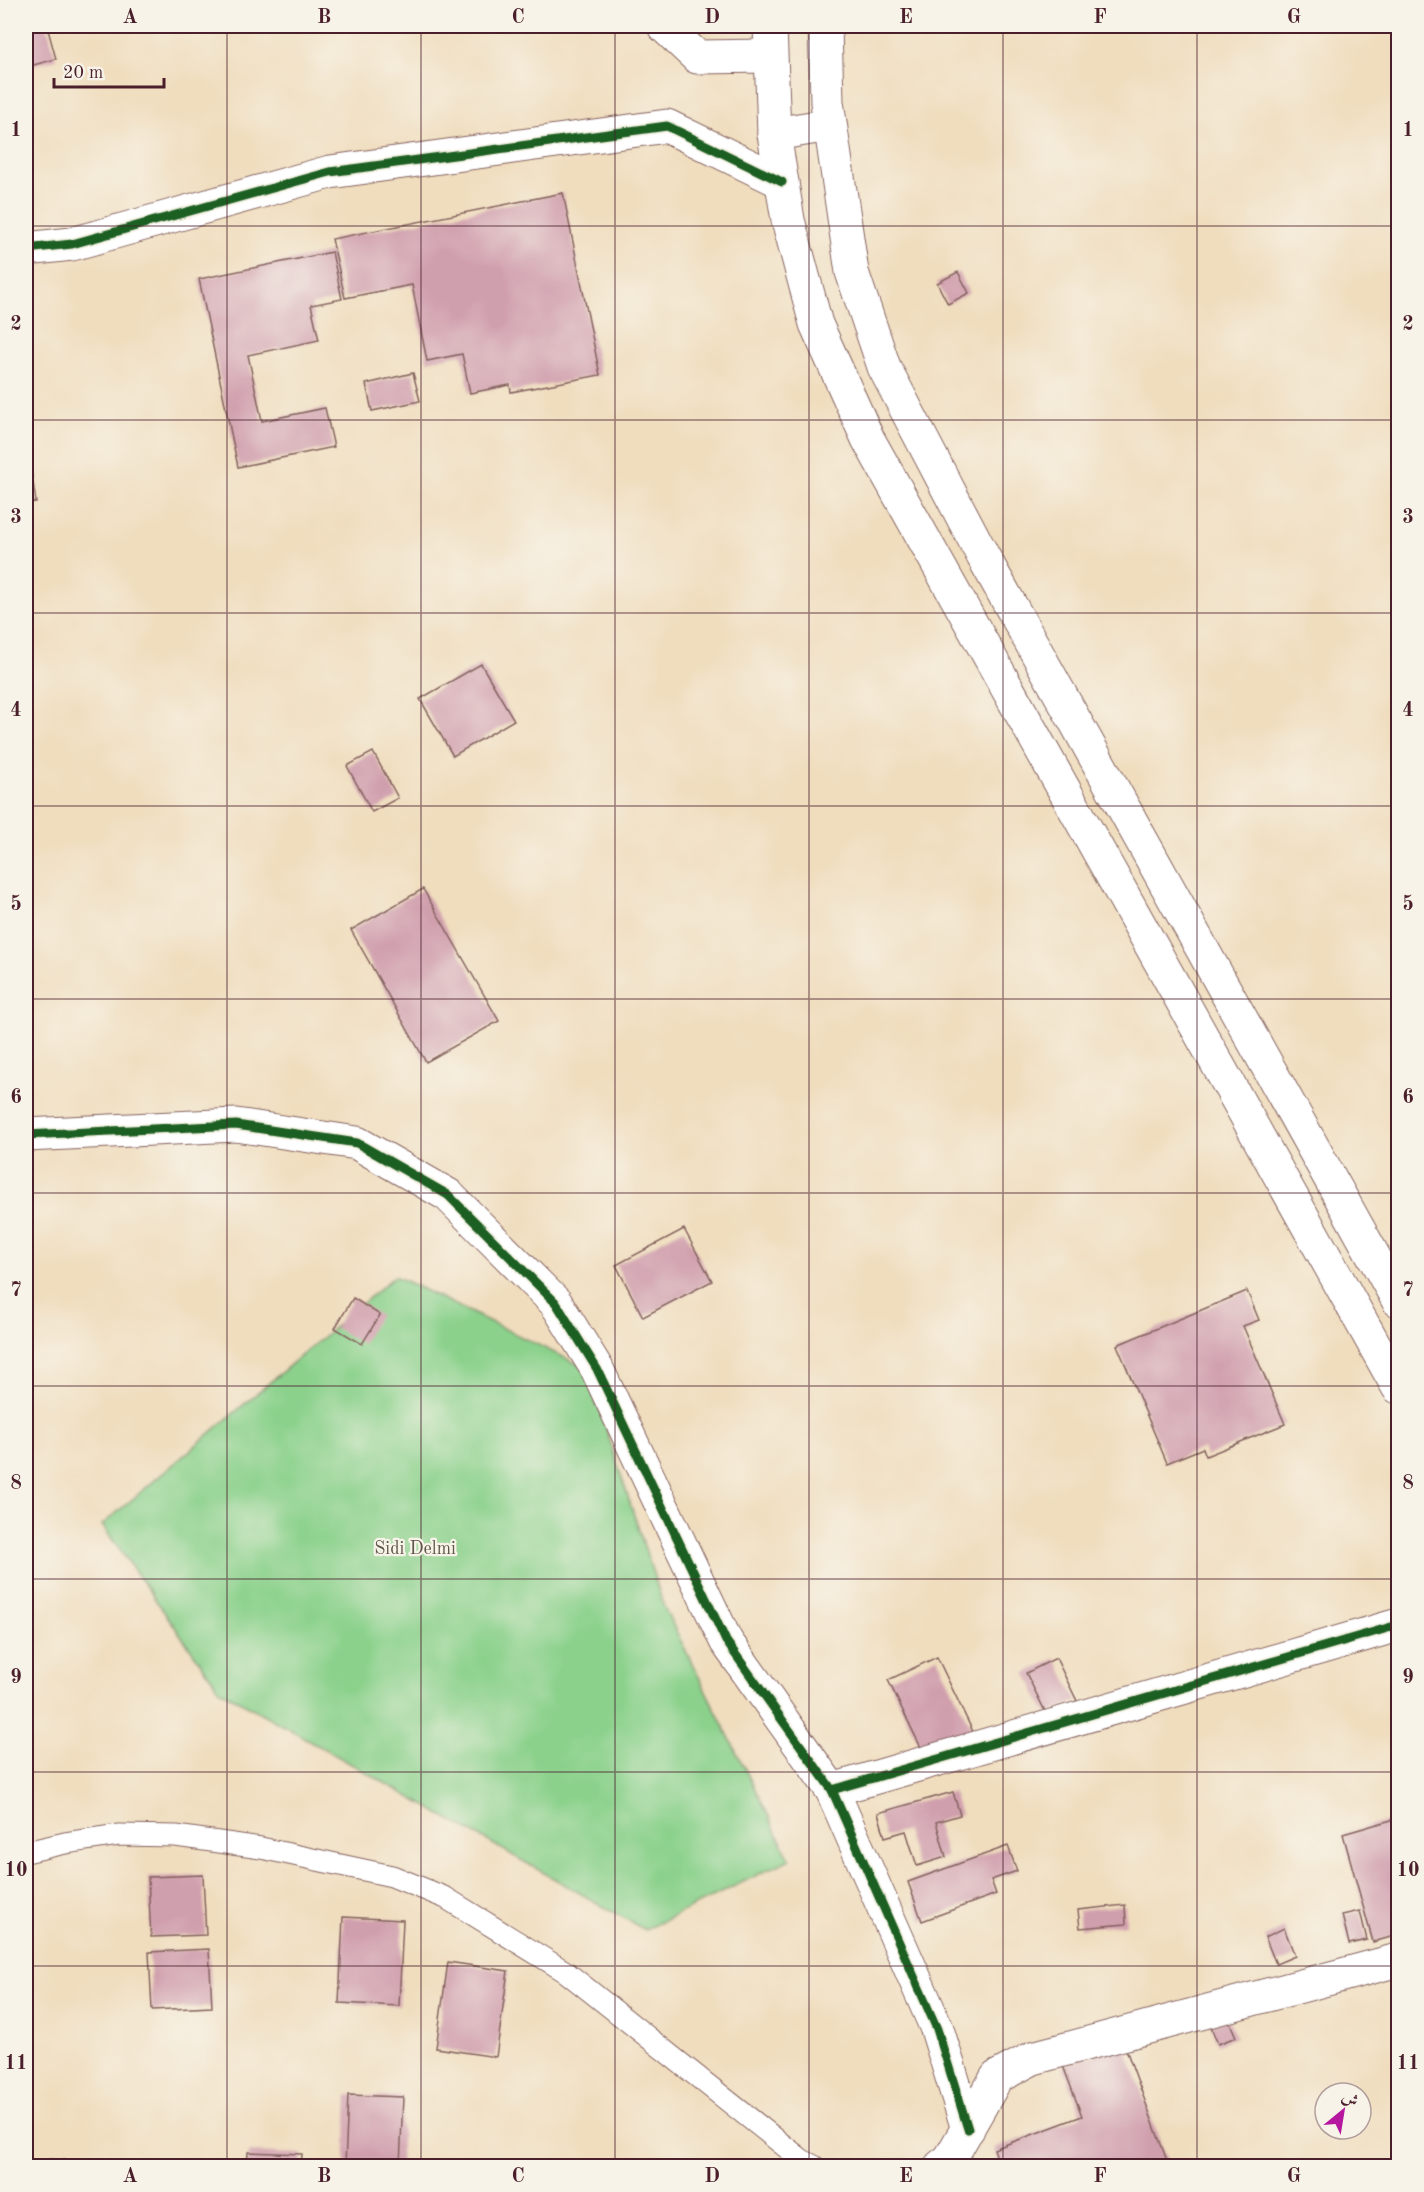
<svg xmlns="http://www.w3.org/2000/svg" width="1424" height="2192" font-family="'Old Standard TT',Amiri,serif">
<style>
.green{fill:#8bd18c;stroke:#6a785c;stroke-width:1.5}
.building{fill:#d09fad}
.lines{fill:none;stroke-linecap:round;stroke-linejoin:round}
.lane-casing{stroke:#84625e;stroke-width:23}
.street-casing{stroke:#84625e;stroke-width:35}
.highway-casing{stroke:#84625e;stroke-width:35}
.lane{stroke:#fff;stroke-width:21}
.street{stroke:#fff;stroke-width:33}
.highway{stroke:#fff;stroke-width:33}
.cycleway-casing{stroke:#f7f3e8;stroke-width:13}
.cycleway{stroke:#1b5e20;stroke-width:9}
.grid{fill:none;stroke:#4a1f2b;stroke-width:1.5;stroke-opacity:0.55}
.labels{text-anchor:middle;stroke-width:4.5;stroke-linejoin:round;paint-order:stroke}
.park-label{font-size:18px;fill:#5e5448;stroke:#f7f3e8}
.neatline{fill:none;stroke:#4a1f2b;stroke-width:2}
.grid-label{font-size:20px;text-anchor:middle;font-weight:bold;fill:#4a1f2b}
</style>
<rect width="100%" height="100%" fill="#f7f3e8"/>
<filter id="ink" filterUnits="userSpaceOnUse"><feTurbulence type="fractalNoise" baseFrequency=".0167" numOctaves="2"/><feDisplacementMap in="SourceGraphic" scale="12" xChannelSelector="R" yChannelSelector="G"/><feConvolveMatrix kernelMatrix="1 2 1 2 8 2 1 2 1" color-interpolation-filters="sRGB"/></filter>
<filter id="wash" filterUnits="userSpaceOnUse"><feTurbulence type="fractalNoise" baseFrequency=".008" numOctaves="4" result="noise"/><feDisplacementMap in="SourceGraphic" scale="24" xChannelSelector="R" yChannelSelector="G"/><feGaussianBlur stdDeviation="1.35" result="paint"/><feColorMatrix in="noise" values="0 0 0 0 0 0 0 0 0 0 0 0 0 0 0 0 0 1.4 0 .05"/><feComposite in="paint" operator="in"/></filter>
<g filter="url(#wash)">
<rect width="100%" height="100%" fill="#f0ddbe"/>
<path class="green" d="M 395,1276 L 586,1368 L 664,1607 L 790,1859 L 645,1930 L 220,1690 L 102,1525 Z"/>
<g id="blocks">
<g class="building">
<path d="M 26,26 L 47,26 L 56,59 L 26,67 Z"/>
<path d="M 563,193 L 600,375 L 511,392 L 510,385 L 470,393 L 462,354 L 427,361 L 412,285 L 345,298 L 332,239 Z"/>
<path d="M 332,252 L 342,299 L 311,305 L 319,340 L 248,355 L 262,421 L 325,408 L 334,447 L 238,467 L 199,279 Z"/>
<path d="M 958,272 L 969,293 L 948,304 L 937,283 Z"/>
<path d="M 413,373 L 420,401 L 372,411 L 366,384 Z"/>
<path d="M 26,437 L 36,502 L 26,503 Z"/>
<path d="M 481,664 L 514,720 L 453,756 L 420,699 Z"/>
<path d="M 373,752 L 398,798 L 372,812 L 347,766 Z"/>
<path d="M 423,889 L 499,1021 L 426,1062 L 351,930 Z"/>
<path d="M 684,1229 L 712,1281 L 643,1317 L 616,1265 Z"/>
<path d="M 1247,1291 L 1259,1320 L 1243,1326 L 1285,1424 L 1206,1456 L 1203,1448 L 1167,1463 L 1117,1345 Z"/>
<path d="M 353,1298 L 380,1315 L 362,1344 L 335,1328 Z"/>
<path d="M 937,1657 L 974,1734 L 926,1758 L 888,1680 Z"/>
<path d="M 1056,1658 L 1077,1701 L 1047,1715 L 1026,1673 Z"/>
<path d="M 953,1792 L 960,1815 L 936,1822 L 946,1857 L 917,1866 L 906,1831 L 885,1837 L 878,1813 Z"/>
<path d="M 1398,1818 L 1398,1935 L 1373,1942 L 1343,1834 Z"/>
<path d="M 1008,1846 L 1017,1871 L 991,1880 L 996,1894 L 922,1921 L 908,1882 Z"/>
<path d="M 203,1875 L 206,1935 L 151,1937 L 148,1877 Z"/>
<path d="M 1125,1905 L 1126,1924 L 1080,1928 L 1078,1910 Z"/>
<path d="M 1360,1911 L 1367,1940 L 1349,1944 L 1342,1915 Z"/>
<path d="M 343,1917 L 403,1920 L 399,2006 L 339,2003 Z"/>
<path d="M 1284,1928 L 1295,1956 L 1276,1964 L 1265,1937 Z"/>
<path d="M 209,1949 L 212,2007 L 152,2010 L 149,1952 Z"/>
<path d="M 448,1962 L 508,1971 L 496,2057 L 436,2048 Z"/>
<path d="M 1228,2018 L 1236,2037 L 1218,2044 L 1210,2025 Z"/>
<path d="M 1124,2044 L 1169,2166 L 1000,2166 L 994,2149 L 1082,2116 L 1063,2066 Z"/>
<path d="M 348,2095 L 403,2097 L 400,2166 L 345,2166 Z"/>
<path d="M 248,2152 L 302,2154 L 301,2166 L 247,2166 Z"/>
<path d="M 49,2159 L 109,2163 L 109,2166 L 48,2166 Z"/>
<path d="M 731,2164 L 731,2166 L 704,2166 L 704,2165 Z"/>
</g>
</g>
</g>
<g filter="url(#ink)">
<use href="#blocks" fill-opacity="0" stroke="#84625e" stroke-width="1.5"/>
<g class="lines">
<g class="lane-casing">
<path id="lane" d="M 26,1852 L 65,1843 L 119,1835 L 176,1836 L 261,1848 L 392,1876 L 446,1898 L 566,1972 L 802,2160 L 814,2166"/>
</g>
<g class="street-casing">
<g id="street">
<path d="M 664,26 L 697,57 L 769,56"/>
<path d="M 26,249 L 72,244 L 330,172 L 667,126 L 782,182"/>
<path d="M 26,1135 L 236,1125 L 357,1143 L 448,1195 L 556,1303 L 597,1369 L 726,1641 L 832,1790 L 937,2029 L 968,2129"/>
<path d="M 832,1790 L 1398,1625"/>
<path d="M 941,2166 L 950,2159 L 997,2077 L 1033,2058 L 1398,1960"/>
</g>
</g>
<g class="highway-casing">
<g id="highway">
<path d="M 770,26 L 774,134 L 788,220 L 816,324 L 868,439 L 1398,1387"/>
<path d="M 825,26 L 827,102 L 852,272 L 884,367 L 983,556 L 1398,1300"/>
<path d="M 774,134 L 830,125"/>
</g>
</g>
<use href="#lane" class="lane"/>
<use href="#street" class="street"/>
<use href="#highway" class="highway"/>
<g class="cycleway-casing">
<g id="cycleway">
<path d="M 26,249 L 72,244 L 330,172 L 667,126 L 782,182"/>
<path d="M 26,1135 L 236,1125 L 357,1143 L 448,1195 L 556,1303 L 597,1369 L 726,1641 L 832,1790 L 937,2029 L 968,2129"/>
<path d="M 832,1790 L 1398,1625"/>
</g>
</g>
<use href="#cycleway" class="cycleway"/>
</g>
</g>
<path class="grid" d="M 227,26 L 227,2166M 421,26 L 421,2166M 615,26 L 615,2166M 809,26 L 809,2166M 1003,26 L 1003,2166M 1197,26 L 1197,2166M 26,226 L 1398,226M 26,420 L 1398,420M 26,613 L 1398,613M 26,806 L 1398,806M 26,999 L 1398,999M 26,1193 L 1398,1193M 26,1386 L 1398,1386M 26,1579 L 1398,1579M 26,1772 L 1398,1772M 26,1966 L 1398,1966"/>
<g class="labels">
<g class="park-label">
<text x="415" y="1554">Sidi Delmi</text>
</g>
</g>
<rect width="1424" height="2192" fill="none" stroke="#f7f3e8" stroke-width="66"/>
<g transform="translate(1343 2111) rotate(30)"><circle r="28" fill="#f7f3e8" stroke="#b29e9c" stroke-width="1.5"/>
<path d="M0-4.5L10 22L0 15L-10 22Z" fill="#b5179e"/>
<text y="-9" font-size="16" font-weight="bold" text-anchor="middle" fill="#4a1f2b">ش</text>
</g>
<path d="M54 78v9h110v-9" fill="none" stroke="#4a1f2b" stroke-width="3"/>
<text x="63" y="78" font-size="18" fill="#4a1f2b" stroke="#f7f3e8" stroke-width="4.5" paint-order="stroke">20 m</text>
<rect x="33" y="33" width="1358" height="2126" class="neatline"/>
<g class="grid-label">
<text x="130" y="23">A</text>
<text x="324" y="23">B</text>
<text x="518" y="23">C</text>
<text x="712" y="23">D</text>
<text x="906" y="23">E</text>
<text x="1100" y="23">F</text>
<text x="1294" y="23">G</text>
<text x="16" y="136">1</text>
<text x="1408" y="136">1</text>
<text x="16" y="330">2</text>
<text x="1408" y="330">2</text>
<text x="16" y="523">3</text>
<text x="1408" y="523">3</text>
<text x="16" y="716">4</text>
<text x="1408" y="716">4</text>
<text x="16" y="910">5</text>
<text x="1408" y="910">5</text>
<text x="16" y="1103">6</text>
<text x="1408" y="1103">6</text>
<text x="16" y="1296">7</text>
<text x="1408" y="1296">7</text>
<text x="16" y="1489">8</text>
<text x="1408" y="1489">8</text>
<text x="16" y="1683">9</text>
<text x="1408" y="1683">9</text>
<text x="16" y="1876">10</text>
<text x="1408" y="1876">10</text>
<text x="16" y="2069">11</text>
<text x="1408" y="2069">11</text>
<text x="130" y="2182">A</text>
<text x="324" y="2182">B</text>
<text x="518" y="2182">C</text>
<text x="712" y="2182">D</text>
<text x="906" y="2182">E</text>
<text x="1100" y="2182">F</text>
<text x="1294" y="2182">G</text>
</g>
</svg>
